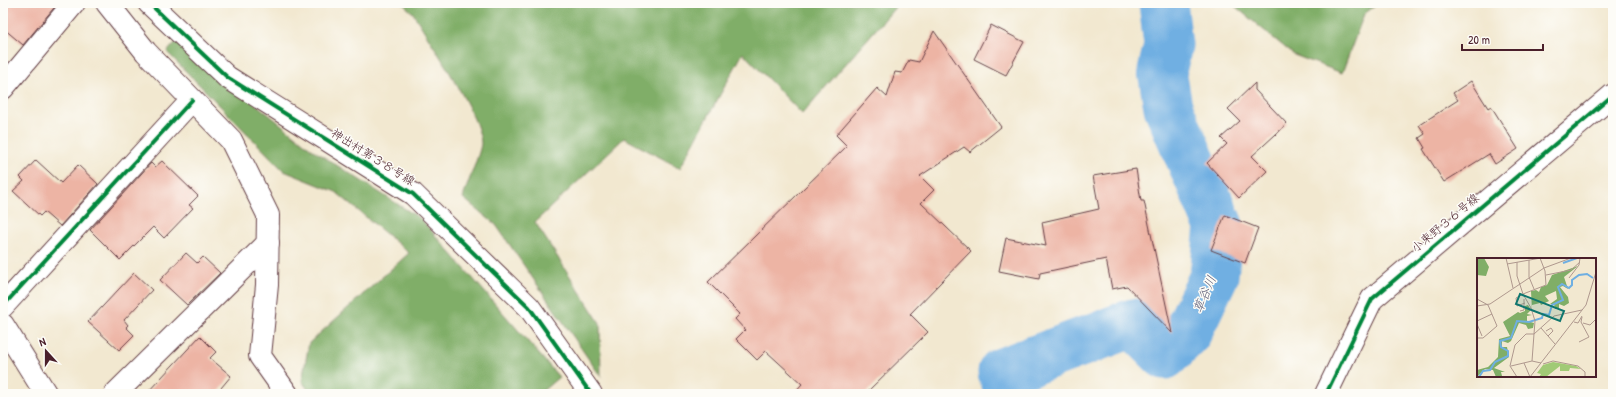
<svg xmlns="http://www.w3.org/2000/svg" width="1616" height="397" font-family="'Patrick Hand','Klee One',sans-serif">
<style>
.forest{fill:#80ae67;stroke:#656649}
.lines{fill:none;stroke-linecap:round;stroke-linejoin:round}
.river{stroke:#6fafe2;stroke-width:49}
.building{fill:#edb4a4}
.minor-casing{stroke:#633d44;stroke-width:24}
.minor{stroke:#fff;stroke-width:22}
.cycleway-casing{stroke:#fdfcf7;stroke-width:6}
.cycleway{stroke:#00873e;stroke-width:4}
.labels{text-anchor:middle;stroke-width:3;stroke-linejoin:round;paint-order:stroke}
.street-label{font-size:12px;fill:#4a1f2b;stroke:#fdfcf7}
.water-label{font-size:13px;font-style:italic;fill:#595974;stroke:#fdfcf7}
.inset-river{fill:none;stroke:#6fafe2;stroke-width:2}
.inset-road{fill:none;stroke:#af988e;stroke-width:1}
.view{fill:#0f766e;fill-opacity:0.15;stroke:#0f766e;stroke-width:2}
.inset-edge{fill:none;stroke:#4a1f2b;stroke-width:2}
</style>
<rect width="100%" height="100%" fill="#fdfcf7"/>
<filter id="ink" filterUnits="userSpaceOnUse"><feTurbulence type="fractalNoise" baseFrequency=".025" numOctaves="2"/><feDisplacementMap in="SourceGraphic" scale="8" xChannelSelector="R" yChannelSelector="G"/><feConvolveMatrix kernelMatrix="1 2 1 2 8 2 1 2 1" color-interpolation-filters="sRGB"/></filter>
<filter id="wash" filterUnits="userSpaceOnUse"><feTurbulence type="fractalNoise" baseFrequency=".012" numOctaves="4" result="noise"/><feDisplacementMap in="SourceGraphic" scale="16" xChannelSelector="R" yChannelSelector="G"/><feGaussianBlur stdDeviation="0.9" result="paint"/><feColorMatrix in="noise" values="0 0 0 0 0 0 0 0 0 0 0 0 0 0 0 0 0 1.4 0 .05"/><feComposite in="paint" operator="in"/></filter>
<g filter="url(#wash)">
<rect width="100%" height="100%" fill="#f2e8d0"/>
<g class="forest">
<path d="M 402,3 L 899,3 L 802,114 L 743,53 L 680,168 L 624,138 L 535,222 L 600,323 L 601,377 L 496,225 L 463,198 C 466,187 481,151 481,143 C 481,117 428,38 413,13 Z"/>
<path d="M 1231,3 L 1379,3 L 1364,14 L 1342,73 L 1294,55 Z"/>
<path d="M 177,41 L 313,150 L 421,219 L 559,377 L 539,394 L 311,394 L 302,381 L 309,343 L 409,253 L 336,192 L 284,171 L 167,52 Z"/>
</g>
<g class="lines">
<path class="river" d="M 1010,394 L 1002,372 L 1133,323 L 1165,355 L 1187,333 L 1214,276 L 1219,226 L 1168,107 L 1162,71 L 1168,45 L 1163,3"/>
</g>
<g id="blocks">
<g class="building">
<path d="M 3,3 L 58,3 L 23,45 L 3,28 Z"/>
<path d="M 991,25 L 1024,42 L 1006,75 L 974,59 Z"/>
<path d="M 934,31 L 1001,127 L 970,152 L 964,147 L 920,176 L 934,190 L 921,203 L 971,251 L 910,314 L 928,332 L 865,394 L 793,394 L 802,384 L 766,351 L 757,360 L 736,339 L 745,330 L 735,319 L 740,314 L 708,282 L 847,146 L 836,135 L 877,88 L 887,97 L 895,72 L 902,73 L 909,60 L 919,62 Z"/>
<path d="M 1471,81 L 1488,108 L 1491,106 L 1518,149 L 1495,164 L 1489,154 L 1444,182 L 1423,149 L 1425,148 L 1419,138 L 1425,134 L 1419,125 L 1458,100 L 1453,93 Z"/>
<path d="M 1255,83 L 1255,90 L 1287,124 L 1252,156 L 1267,171 L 1239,198 L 1207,163 L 1227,144 L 1221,138 L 1240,121 L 1228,109 Z"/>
<path d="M 36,160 L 61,183 L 78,165 L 98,184 L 60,226 L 44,212 L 40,216 L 13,191 L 24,181 L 20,177 Z"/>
<path d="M 162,161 L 198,196 L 189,205 L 193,208 L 164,238 L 153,227 L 120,260 L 90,230 L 151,163 L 155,167 Z"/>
<path d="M 1136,169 L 1141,201 L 1144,201 L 1172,333 L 1127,286 L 1112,289 L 1106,259 L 1040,273 L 1039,279 L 999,271 L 1006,238 L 1046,246 L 1042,222 L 1099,209 L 1093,176 Z"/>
<path d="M 1225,215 L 1258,228 L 1245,263 L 1211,250 Z"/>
<path d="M 186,253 L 197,263 L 203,257 L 220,273 L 187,305 L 160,280 Z"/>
<path d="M 134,273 L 152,290 L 124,320 L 128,325 L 126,327 L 134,335 L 119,350 L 88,322 Z"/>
<path d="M 200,336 L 216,352 L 210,358 L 231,376 L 216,394 L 146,394 Z"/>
</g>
</g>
</g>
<g filter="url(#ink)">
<use href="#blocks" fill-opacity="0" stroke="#633d44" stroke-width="1"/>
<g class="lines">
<g class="minor-casing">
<g id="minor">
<path d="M 107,3 L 146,52 L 231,140 L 268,215 L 267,285 L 260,356 L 287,394"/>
<path d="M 149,3 L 227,77 L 413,194 L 529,307 L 591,394"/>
<path d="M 3,88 L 74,3"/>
<path d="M 3,306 L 192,100"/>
<path d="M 3,325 L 46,394"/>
<path d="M 115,394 L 268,243"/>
<path d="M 1326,394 L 1372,299 L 1613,95"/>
</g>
</g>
<use href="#minor" class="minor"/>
<g class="cycleway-casing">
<g id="cycleway">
<path d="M 149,3 L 227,77 L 413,194 L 529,307 L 591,394"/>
<path d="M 3,306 L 192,100"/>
<path d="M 1326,394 L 1372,299 L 1613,95"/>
</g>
</g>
<use href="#cycleway" class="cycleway"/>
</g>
</g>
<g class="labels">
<g class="street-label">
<text transform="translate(373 157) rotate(32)" y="4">神出村第３８号線</text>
<text transform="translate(1445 223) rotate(-40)" y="4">小束野３６号線</text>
</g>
<g class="water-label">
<text transform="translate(1204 294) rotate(-67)" y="5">草谷川</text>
</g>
</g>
<g transform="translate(1477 258)">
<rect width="119" height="119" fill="#f2e8d0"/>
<path d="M 76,104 L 99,108 L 104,111 L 93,110 L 92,113 L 83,113 L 83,108 L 69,119 L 62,119 L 64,116 L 60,115 L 66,107 Z" fill="#a1ca76"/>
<path d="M 0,0 L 7,0 L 12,9 L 9,18 L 0,17 ZM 101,8 L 87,19 L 91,31 L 86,28 L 83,29 L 91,39 L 92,45 L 87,48 L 82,46 L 82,50 L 78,51 L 77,46 L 73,46 L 80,41 L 79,33 L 68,38 L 72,43 L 64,47 L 63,45 L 55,47 L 55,52 L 54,33 L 59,32 L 62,34 L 64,29 L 70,27 L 75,17 ZM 51,47 L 54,52 L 50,56 L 55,57 L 50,58 L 50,63 L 57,65 L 56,70 L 51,71 L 49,67 L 42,65 L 34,83 L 31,85 L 25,83 L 25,89 L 30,89 L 32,99 L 17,110 L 28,114 L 24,114 L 25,118 L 34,119 L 19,119 L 16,112 L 8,111 L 0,119 L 0,112 L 11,109 L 21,99 L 22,81 L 33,78 L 26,64 L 41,54 L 43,55 L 48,53 L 48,48 Z" fill="#80ae67"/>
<path class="inset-river" d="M 86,5 L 100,0M 2,119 L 6,113 L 13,112 L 18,104 L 31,98 L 31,93 L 24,89 L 23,83 L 34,80 L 40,63 L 52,64 L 65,60 L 66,56 L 72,57 L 75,47 L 86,42 L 81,29 L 85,26 L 92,30 L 95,27 L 95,22 L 102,17 L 110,16 L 116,20"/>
<path class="inset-road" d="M 29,0 L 36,30M 52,2 L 52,19 L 57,31M 40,4 L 40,18 L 46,36M 30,6 L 64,0M 69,17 L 94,12 L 103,4M 92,20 L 102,7 L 103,0M 46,36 L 69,27 L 68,13 L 63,0M 46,36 L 39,40 L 40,48 L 48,45M 0,41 L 11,47 L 20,68 L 6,80 L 0,80M 0,48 L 13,46 L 67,10 L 94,0M 43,53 L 47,52 L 47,41M 0,63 L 15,56M 97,64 L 101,65 L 105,58M 106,65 L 113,67 L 119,61M 0,66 L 5,78M 64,70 L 78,86M 69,73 L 74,70 L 76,73 L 71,78M 102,84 L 112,79 L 104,64 L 105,59M 55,103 L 57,76 L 77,58 L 105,52M 47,105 L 53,119M 66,106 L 76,103 L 101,108 L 108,114 L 108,119M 34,108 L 55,103 L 64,105M 40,119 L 33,108 L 38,87 L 49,76 L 57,76 L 58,63 L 54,50 L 46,36M 53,119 L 109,47 L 119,14"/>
<path class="view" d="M 43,36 L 87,53 L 83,63 L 39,46 Z"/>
<rect width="119" height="119" class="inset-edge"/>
</g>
<rect width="1616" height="397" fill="none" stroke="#fdfcf7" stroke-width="16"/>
<g transform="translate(46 351) rotate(339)" stroke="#fdfcf7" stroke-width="3" paint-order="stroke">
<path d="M0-3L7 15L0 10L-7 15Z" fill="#4a1f2b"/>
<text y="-6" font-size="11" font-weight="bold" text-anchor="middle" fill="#4a1f2b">N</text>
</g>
<path d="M1462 44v6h81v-6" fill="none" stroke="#4a1f2b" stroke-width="2"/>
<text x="1468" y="44" font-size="12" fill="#4a1f2b" stroke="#fdfcf7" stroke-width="3" paint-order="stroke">20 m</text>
</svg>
